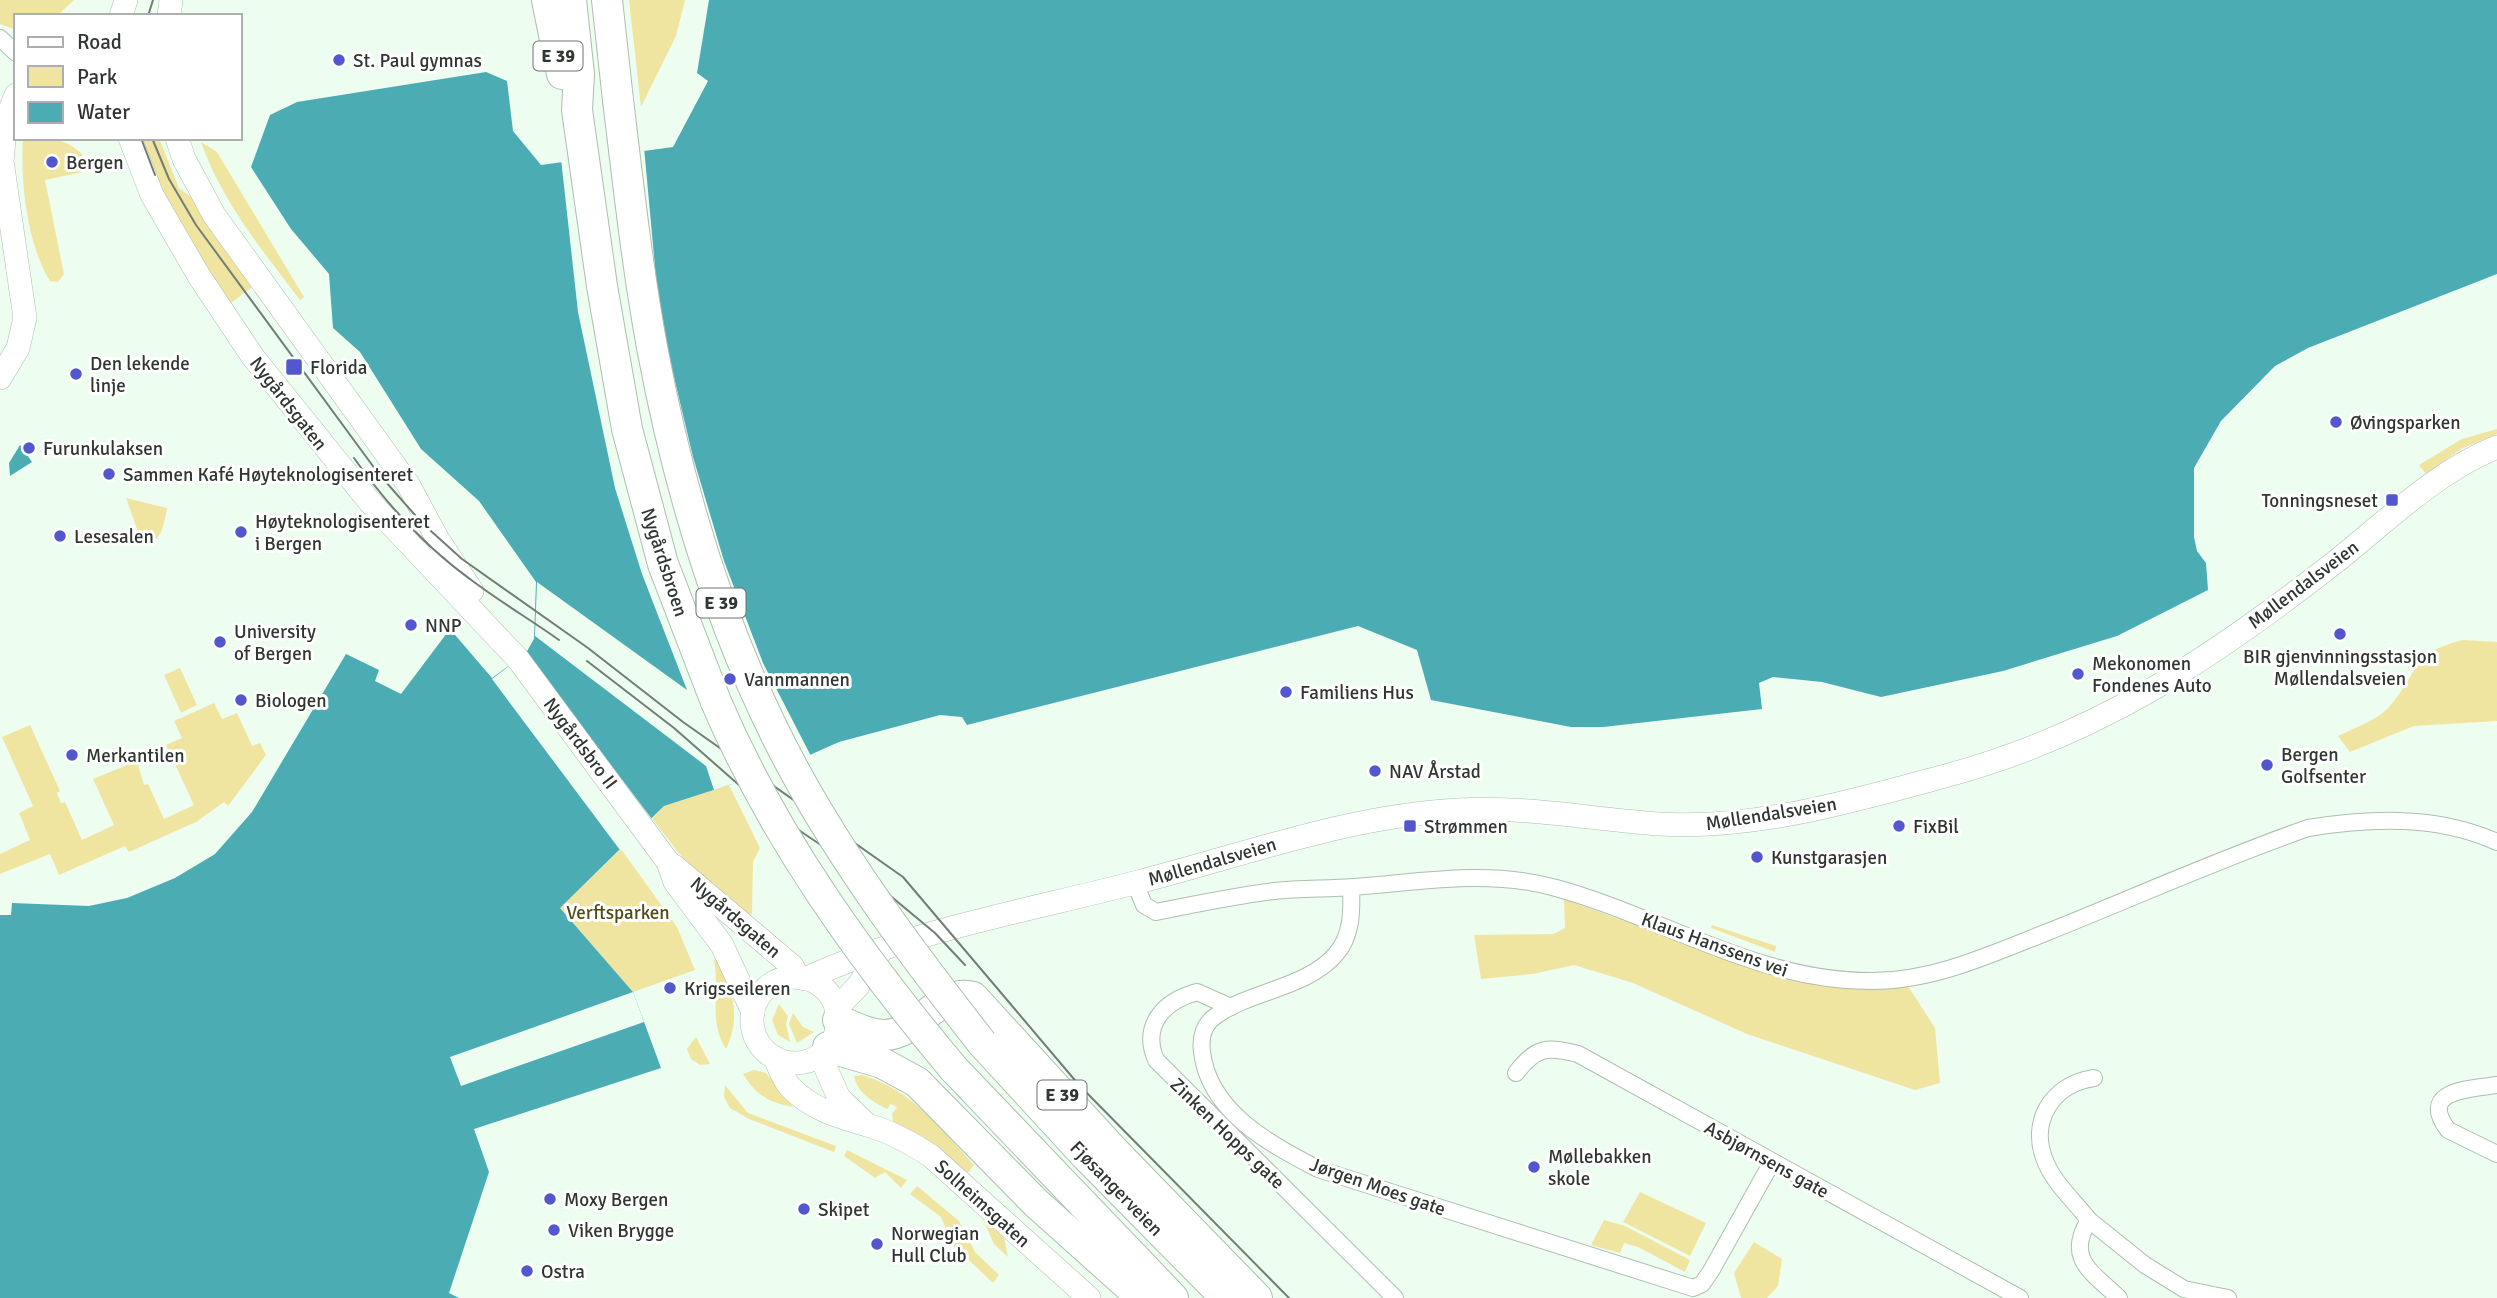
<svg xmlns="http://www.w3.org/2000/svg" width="2497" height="1298" font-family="Signika,sans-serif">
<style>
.green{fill:#efe5a1}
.water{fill:#4cacb3}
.pier{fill:#edfef0}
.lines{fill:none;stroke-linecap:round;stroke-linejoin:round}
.street-casing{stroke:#adbdb0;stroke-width:18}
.secondary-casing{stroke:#adbdb0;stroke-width:24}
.highway-casing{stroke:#adbdb0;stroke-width:32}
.street{stroke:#fff;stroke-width:16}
.secondary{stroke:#fff;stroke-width:23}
.highway{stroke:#fff;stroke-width:30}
.tram{stroke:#737d75;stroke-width:2}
.highway-bridge-casing{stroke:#adbdb0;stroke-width:32;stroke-linecap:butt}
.highway-bridge{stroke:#fff;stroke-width:30}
.poi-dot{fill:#5257ce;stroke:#fff;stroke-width:2.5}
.labels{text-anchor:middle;stroke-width:6;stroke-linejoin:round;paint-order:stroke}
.shield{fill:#fff;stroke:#6e726f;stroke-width:2}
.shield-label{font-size:18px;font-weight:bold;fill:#303631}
.poi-label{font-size:19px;fill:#303631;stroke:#fff;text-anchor:start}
.street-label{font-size:19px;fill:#303631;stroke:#fff}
.park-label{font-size:19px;fill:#524a14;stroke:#fff}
</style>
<rect width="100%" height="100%" fill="#edfef0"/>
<g class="green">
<path d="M 0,0 L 74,0 L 57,16 L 16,16 L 16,30 L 0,24 Z"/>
<path d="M 629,0 L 685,0 L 676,36 L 641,107 Z"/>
<path d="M 23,138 C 56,138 71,138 92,166 L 88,171 L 45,180 L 64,274 L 58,282 L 50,281 C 27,245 20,180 23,138 Z"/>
<path d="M 135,138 L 159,138 L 179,188 L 195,200 L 255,285 L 227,306 L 205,272 Z"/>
<path d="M 201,142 L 217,152 L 304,297 L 300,300 C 262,250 222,202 201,142 Z"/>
<path d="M 2497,429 L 2497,434 L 2461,449 L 2426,474 L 2419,465 L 2462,439 Z"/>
<path d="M 126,498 L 167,508 C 164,523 162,546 142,543 Z"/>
<path d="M 2463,640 L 2497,642 L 2497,721 L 2414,726 L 2350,752 L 2338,736 C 2354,728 2378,720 2390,706 C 2420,671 2410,653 2463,640 Z"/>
<path d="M 180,668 L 197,705 L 181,713 L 164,675 Z"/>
<path d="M 214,703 L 222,719 L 237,713 L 252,746 L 260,743 L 266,755 L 228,806 L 224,802 L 196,822 L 129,852 L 125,846 L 59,875 L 50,854 L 0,874 L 0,854 L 30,840 L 19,813 L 33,806 L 2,737 L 30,725 L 60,791 L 57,793 L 61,803 L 65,802 L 82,840 L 114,825 L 93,779 L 137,761 L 144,785 L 148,784 L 164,819 L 194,805 L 166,745 L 182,738 L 174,721 Z"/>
<path d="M 729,785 L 760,848 L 753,862 L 752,913 L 748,918 L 698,877 L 652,819 L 664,806 Z"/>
<path d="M 621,849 L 677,927 L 695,970 L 633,992 L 560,908 Z"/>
<path d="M 1564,899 L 1711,953 L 1828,987 L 1908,986 L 1935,1028 L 1940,1083 L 1915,1090 L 1747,1034 L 1633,983 L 1574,965 L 1533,974 L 1481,979 L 1474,935 L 1554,934 L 1565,928 Z"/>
<path d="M 1712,925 L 1776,946 L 1775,952 L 1711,928 Z"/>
<path d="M 720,956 C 731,989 742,1016 726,1049 C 708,1022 720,990 714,960 Z"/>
<path d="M 779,1004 L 788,1016 L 786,1024 L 790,1042 L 778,1035 L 772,1020 Z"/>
<path d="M 793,1013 L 803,1027 L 814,1032 L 797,1043 L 789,1024 Z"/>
<path d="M 696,1037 L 710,1064 L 700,1065 L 691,1059 L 687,1049 Z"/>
<path d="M 754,1070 L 766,1073 L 793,1107 C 769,1103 756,1095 743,1074 Z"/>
<path d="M 862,1075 C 911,1089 941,1129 974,1165 L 968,1173 L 922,1136 L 893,1122 L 892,1114 L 897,1107 L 891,1104 L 887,1109 C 872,1101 858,1094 854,1076 Z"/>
<path d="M 725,1085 L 748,1113 L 836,1146 L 834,1152 L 749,1119 L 730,1108 L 724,1097 Z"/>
<path d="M 847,1150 L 907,1180 L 901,1188 L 885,1172 L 875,1178 L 844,1156 Z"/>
<path d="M 917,1186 L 959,1221 L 975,1252 L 999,1275 L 993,1283 L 952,1244 L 941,1217 L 910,1194 Z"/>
<path d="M 1640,1192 L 1706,1223 L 1690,1256 L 1623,1222 Z"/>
<path d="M 981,1215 L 1004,1237 L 1008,1257 L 994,1244 Z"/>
<path d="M 1604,1220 L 1625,1226 L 1690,1260 L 1685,1272 L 1638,1247 L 1624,1243 L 1620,1253 L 1591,1245 Z"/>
<path d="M 1754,1242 L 1782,1259 L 1778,1286 L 1767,1298 L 1741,1298 L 1734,1273 Z"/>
</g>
<g class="water">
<path d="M 709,0 L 2497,0 L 2497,274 L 2308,348 L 2275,366 L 2221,421 L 2194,468 L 2194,537 L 2197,551 L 2206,563 L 2208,590 L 2117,636 L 2003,671 L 1881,697 L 1822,682 L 1773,677 L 1759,683 L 1762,709 L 1603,727 L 1571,727 L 1431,700 L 1417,650 L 1358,626 L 967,725 L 962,717 L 940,715 L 839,742 L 776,770 L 664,806 L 560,908 L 633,992 L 661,1068 L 474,1129 L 489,1172 L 449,1293 L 459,1298 L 0,1298 L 0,915 L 11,915 L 12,903 L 89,906 L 127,898 L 175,878 L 215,854 L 252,812 L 346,654 L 379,670 L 375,681 L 401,694 L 450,629 L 492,678 L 526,653 L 534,639 L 536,582 L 479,501 L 421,449 L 360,352 L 333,328 L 329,274 L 291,229 L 251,167 L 270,115 L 297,102 L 486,72 L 507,81 L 513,131 L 541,165 L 673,147 L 708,81 L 697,73 Z"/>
<path d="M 20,445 L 32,462 L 10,476 L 9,463 Z"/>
</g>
<g class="pier">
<path d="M 644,147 L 656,278 L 669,356 L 693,457 L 724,561 L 763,663 L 812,758 L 734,787 L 732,784 L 714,790 L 706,766 L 535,636 L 537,582 L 687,690 L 642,574 L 615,488 L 578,312 L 561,159 Z"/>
<path d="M 526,653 L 652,819 L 620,850 L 492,679 Z"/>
<path d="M 633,992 L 644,1022 L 461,1086 L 450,1057 Z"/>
</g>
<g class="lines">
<g class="street-casing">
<g id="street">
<path d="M 0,38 L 16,53"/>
<path d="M 1135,883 L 1144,905 L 1156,912 C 1195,904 1235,896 1274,891 C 1300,888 1327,889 1353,887 C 1421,882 1489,869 1556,888 C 1662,917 1759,982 1872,981 C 1933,981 1989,955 2045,933 C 2133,898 2219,859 2308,828 C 2371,818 2437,815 2497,842"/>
<path d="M 1351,888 C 1352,910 1352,936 1336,954 C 1307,988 1253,990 1217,1015 C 1204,1023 1200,1037 1202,1052 C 1209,1112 1270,1144 1318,1169 L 1693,1288 L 1702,1284 L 1711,1271 L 1772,1162"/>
<path d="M 1231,1007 L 1197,992 C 1164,1001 1141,1025 1156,1060 L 1395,1298"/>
<path d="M 1516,1073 C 1536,1047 1546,1046 1578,1054 L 2020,1298"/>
<path d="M 2094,1078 C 2052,1084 2028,1122 2046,1163 C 2055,1184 2075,1202 2089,1220 C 2065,1259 2092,1272 2119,1298"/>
<path d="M 2497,1085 C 2472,1089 2417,1089 2448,1130 L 2497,1154"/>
<path d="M 2089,1220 L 2145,1265 L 2184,1289 L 2228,1298"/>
</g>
</g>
<g class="secondary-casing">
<g id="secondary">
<path d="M 121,16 L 126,0"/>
<path d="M 169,16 L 171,0"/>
<path d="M 130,138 L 152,195 L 199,276 L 253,357 L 369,501 L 518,659 L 668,862 L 675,882 L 722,945 L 753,1012"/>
<path d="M 177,138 L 184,159 L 214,215 L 408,484 L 437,538 L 472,591"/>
<path d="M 0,378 L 18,348 L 25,318 L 2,161 L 6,120 L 16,95"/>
<path d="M 674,866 L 792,966 L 799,978"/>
<circle cx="795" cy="1020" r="43"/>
<path d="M 805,979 C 910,931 1026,911 1138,882 C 1244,855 1347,816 1458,810 C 1526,806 1590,819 1658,824 C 1754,830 1853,801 1945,776 C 2098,735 2211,659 2334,563 C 2386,522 2435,472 2497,447"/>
<path d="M 836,1009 L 858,986 L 879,954"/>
<path d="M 820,1055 L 839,1098 L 866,1124"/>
<path d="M 775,1058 C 779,1067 783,1079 790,1087 C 811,1109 839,1117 867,1125 C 890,1131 911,1143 931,1156 L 1089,1298"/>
</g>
</g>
<g class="highway-casing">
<g id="highway">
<path d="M 547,0 L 562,74"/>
<path d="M 571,0 L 579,74 L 577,110 L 602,286 L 627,429 L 663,564 L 716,702"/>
<path d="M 607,0 L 618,100"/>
<path d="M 838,1020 C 852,1026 868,1035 885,1035 C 918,1034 940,988 973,997 L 1115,1152 L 1257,1298"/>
<path d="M 982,1043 L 1085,1155 L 1226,1298"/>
<path d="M 828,1047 L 882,1063 L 917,1082 L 1036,1203 L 1142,1298"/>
<path d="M 954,1069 L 1173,1298"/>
</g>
</g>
<use href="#street" class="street"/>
<use href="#secondary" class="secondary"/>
<use href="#highway" class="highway"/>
<g class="tram">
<path d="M 148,16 L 153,0"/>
<path d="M 141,138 L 155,175"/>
<path d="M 152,138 L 169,179 L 196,225 L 378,473 L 422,523 L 462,559 L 588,648 L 683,722 L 903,877 L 1079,1085 L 1289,1298"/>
<path d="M 354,458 C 388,506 426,548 474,582 C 502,603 531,620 559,640"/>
<path d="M 587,661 L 674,728 L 763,806 L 864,874 L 935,933 L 965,965"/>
</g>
<g class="highway-bridge-casing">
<g id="highway-bridge">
<path d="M 618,100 C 628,182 637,266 652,347 C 679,492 723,638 793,768 C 846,866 913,955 982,1043"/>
<path d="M 716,702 C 774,837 860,957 954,1069"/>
</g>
</g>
<use href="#highway-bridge" class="highway-bridge"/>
</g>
<g class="poi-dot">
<circle cx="339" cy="60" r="7"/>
<circle cx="52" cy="162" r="7"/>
<rect x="285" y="358" width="18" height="18" rx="3.5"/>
<circle cx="76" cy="374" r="7"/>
<circle cx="2336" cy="422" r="7"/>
<circle cx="29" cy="448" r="7"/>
<circle cx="109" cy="474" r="7"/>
<rect x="2385" y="493" width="14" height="14" rx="3.5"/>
<circle cx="241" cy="532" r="7"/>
<circle cx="60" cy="536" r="7"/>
<circle cx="411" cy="625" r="7"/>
<circle cx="2340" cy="634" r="7"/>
<circle cx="220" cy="642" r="7"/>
<circle cx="2078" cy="674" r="7"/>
<circle cx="730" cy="679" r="7"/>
<circle cx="1286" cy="692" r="7"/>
<circle cx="241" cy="700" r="7"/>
<circle cx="72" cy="755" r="7"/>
<circle cx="2267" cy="765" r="7"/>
<circle cx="1375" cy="771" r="7"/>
<rect x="1403" y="819" width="14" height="14" rx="3.5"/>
<circle cx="1899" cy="826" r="7"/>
<circle cx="1757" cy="857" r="7"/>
<circle cx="670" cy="988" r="7"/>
<circle cx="1534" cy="1167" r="7"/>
<circle cx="550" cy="1199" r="7"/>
<circle cx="804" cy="1209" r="7"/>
<circle cx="554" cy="1230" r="7"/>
<circle cx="877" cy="1244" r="7"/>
<circle cx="527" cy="1271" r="7"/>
</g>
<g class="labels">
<g class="shield">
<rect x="533.5" y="41.5" width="49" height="29" rx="5"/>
<rect x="696.5" y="588.5" width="49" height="29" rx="5"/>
<rect x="1037.5" y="1080.5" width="49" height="29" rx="5"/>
</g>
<g class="shield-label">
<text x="558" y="62">E 39</text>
<text x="721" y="609">E 39</text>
<text x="1062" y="1101">E 39</text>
</g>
<g class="poi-label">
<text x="353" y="67">St. Paul gymnas</text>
<text x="66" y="169">Bergen</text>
<text x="90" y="370">Den lekende<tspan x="90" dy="22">linje</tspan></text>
<text x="310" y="374">Florida</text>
<text x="2350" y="429">Øvingsparken</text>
<text x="43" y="455">Furunkulaksen</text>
<text x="123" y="481">Sammen Kafé Høyteknologisenteret</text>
<text x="2378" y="507" text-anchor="end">Tonningsneset</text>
<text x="255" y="528">Høyteknologisenteret<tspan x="255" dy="22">i Bergen</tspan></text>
<text x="74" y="543">Lesesalen</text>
<text x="425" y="632">NNP</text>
<text x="234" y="638">University<tspan x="234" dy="22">of Bergen</tspan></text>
<text x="2340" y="663" text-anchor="middle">BIR gjenvinningsstasjon<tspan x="2340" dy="22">Møllendalsveien</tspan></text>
<text x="2092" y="670">Mekonomen<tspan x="2092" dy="22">Fondenes Auto</tspan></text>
<text x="744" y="686">Vannmannen</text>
<text x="1300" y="699">Familiens Hus</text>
<text x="255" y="707">Biologen</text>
<text x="2281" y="761">Bergen<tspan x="2281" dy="22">Golfsenter</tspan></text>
<text x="86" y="762">Merkantilen</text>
<text x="1389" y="778">NAV Årstad</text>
<text x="1424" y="833">Strømmen</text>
<text x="1913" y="833">FixBil</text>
<text x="1771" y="864">Kunstgarasjen</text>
<text x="684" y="995">Krigsseileren</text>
<text x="1548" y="1163">Møllebakken<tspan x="1548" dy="22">skole</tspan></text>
<text x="564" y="1206">Moxy Bergen</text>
<text x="818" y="1216">Skipet</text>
<text x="568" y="1237">Viken Brygge</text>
<text x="891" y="1240">Norwegian<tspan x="891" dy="22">Hull Club</tspan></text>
<text x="541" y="1278">Ostra</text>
</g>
<g class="street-label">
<text transform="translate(289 403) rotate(52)" y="7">Nygårdsgaten</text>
<text transform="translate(665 562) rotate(72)" y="7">Nygårdsbroen</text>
<text transform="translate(2303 584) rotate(-37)" y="7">Møllendalsveien</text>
<text transform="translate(581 743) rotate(53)" y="7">Nygårdsbro II</text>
<text transform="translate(1771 813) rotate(-9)" y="7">Møllendalsveien</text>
<text transform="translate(1212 861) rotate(-16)" y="7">Møllendalsveien</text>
<text transform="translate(736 917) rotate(41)" y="7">Nygårdsgaten</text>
<text transform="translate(1715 944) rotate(20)" y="7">Klaus Hanssens vei</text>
<text transform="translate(1228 1133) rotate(44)" y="7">Zinken Hopps gate</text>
<text transform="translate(1767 1159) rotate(29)" y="7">Asbjørnsens gate</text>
<text transform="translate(1378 1186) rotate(19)" y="7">Jørgen Moes gate</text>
<text transform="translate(1117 1188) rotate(46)" y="7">Fjøsangerveien</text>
<text transform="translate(983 1203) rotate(42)" y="7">Solheimsgaten</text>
</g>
<g class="park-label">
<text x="618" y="919">Verftsparken</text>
</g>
</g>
<rect x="14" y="14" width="228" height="126" fill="#ffffff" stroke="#acafad" stroke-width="2"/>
<rect x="28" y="37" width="35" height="10" fill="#ffffff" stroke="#acafad" stroke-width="2"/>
<text x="77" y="49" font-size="21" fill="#303631">Road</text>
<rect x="28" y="66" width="35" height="21" fill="#efe5a1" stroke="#acafad" stroke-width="2"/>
<text x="77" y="84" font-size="21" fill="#303631">Park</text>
<rect x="28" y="102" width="35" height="21" fill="#4cacb3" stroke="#acafad" stroke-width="2"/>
<text x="77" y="119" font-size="21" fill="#303631">Water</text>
</svg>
